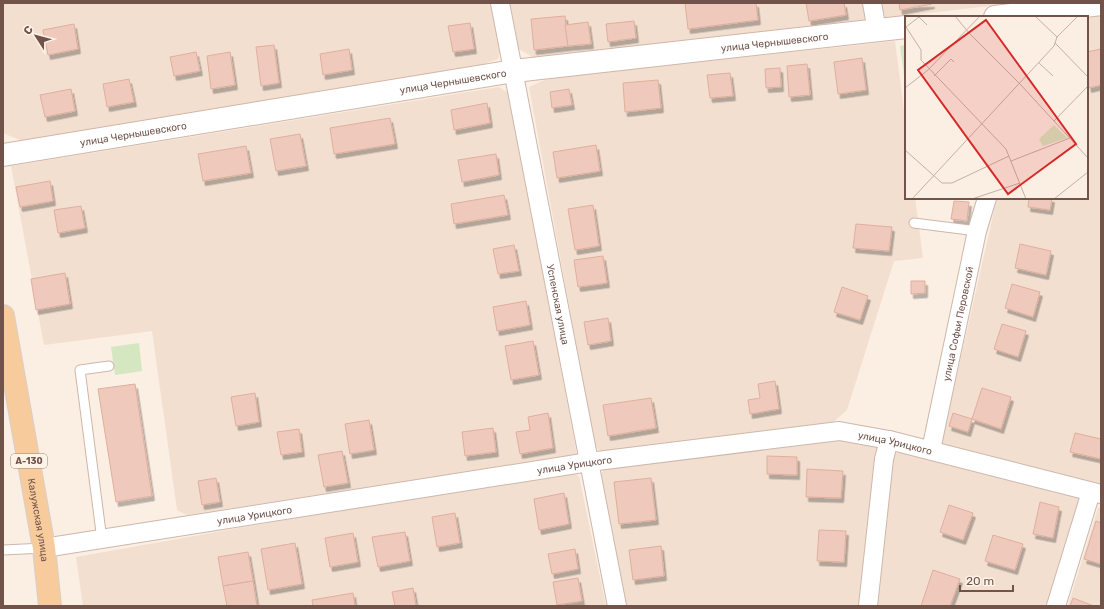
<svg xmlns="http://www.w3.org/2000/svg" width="1104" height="609" font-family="Rubik,sans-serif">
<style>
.residential{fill:#f2dfd0}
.green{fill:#d5e7c1}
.building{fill:#efc9bb;stroke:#e1ae9c;filter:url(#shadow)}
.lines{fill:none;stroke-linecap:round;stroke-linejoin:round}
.lane-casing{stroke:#ceb7ac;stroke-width:11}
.street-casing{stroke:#ceb7ac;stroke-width:20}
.secondary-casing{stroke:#d0b6a9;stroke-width:24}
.primary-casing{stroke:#d7cfcc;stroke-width:24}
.lane{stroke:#fff;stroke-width:9}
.street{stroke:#fff;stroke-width:18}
.secondary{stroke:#fff;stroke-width:22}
.primary{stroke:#f7cb9c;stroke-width:22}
.labels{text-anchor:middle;stroke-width:3.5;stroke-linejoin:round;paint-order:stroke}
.shield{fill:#fef3e7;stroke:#9b8379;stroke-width:1}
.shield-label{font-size:9px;font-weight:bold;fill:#71534a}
.street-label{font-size:10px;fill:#71534a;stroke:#fef3e7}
.inset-road{fill:none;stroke:#c4b0a5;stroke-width:1}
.view{fill:#d62828;fill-opacity:0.15;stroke:#d62828;stroke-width:2}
.inset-edge{fill:none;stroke:#71534a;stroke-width:2}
</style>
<defs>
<filter id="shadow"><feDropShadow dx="2.5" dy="4.5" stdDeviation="0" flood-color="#0004"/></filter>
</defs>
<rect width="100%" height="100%" fill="#fbeee2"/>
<g class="residential">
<path d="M 3,3 L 492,3 L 501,48 L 498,59 L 469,69 L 22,141 L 3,133 Z"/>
<path d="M 510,3 L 866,3 L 869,18 L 862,24 L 536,59 L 519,49 Z"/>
<path d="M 882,3 L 1015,3 L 885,18 Z"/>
<path d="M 1101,15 L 1101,484 L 941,446 L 997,198 L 1087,198 L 1087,17 L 1078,17 Z"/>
<path d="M 895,41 L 906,126 L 906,198 L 915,198 L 923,258 L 894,261 L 847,410 L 831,424 L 606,455 L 595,447 L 529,87 L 549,78 Z"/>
<path d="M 499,87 L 510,94 L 577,455 L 187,515 L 177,510 L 152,331 L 44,345 L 11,166 Z"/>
<path d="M 835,437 L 872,441 L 880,451 L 862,606 L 626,606 L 600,477 L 604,468 Z"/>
<path d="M 907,452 L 1081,493 L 1052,606 L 871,606 L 892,454 Z"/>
<path d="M 567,470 L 579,476 L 606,606 L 83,606 L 76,557 Z"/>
<path d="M 1101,507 L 1101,606 L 1068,606 L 1098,508 Z"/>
</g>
<g class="green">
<path d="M 906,45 L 906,90 L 900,46 Z"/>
<path d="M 139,343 L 142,371 L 115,375 L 111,347 Z"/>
</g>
<g class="building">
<path d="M 685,3 L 756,3 L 758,20 L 688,29 Z"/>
<path d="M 806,3 L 844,3 L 846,15 L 809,21 Z"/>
<path d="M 899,3 L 932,3 L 932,4 L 900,10 Z"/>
<path d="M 565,16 L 568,46 L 534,50 L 531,19 Z"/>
<path d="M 634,21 L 636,38 L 608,42 L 606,24 Z"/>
<path d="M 588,22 L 591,44 L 568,46 L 565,25 Z"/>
<path d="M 470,23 L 474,49 L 453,52 L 448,26 Z"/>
<path d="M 74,24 L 78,49 L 48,55 L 43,30 Z"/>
<path d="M 274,45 L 279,83 L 261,86 L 256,47 Z"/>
<path d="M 349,49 L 352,70 L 323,75 L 320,54 Z"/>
<path d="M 1101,49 L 1101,85 L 1089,88 L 1087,76 L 1087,52 Z"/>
<path d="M 196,52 L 200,71 L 174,76 L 170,57 Z"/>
<path d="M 230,52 L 235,85 L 211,89 L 207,56 Z"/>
<path d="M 862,58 L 866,90 L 838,94 L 834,62 Z"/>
<path d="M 807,64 L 810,95 L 789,97 L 787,66 Z"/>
<path d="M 780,68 L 781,87 L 766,88 L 765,69 Z"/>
<path d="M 730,73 L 733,96 L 710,98 L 707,75 Z"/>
<path d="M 129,79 L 134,102 L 107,107 L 103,84 Z"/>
<path d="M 658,80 L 661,108 L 625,112 L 623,83 Z"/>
<path d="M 71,89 L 75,111 L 45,117 L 40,95 Z"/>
<path d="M 569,89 L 572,105 L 552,108 L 550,92 Z"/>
<path d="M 487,103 L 490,123 L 454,130 L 451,110 Z"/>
<path d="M 390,118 L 395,144 L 334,154 L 330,128 Z"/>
<path d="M 300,134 L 306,166 L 276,171 L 270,139 Z"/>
<path d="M 596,145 L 600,171 L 557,178 L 553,152 Z"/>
<path d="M 246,146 L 251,173 L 203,181 L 198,154 Z"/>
<path d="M 496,154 L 499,175 L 462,182 L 458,160 Z"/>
<path d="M 50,181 L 53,201 L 20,207 L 16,187 Z"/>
<path d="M 504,195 L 508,215 L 454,224 L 451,204 Z"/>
<path d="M 1029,198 L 1052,198 L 1050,210 L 1028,207 Z"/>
<path d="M 954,201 L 969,202 L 967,221 L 951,219 Z"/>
<path d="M 593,205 L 599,246 L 575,250 L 568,209 Z"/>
<path d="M 81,206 L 85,228 L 58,233 L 54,210 Z"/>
<path d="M 856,224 L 892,227 L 889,251 L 853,248 Z"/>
<path d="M 1020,244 L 1051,251 L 1046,275 L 1015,268 Z"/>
<path d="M 514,245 L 519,271 L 498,274 L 493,249 Z"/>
<path d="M 603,256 L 607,283 L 578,287 L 574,260 Z"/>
<path d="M 65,273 L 70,304 L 36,310 L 31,279 Z"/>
<path d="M 911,281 L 925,281 L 925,293 L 911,294 Z"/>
<path d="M 1012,284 L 1040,292 L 1033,317 L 1005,308 Z"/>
<path d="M 842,287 L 868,296 L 860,320 L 834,312 Z"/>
<path d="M 526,301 L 530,325 L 497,331 L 493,307 Z"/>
<path d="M 608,318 L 611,341 L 588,345 L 584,322 Z"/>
<path d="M 1002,324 L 1026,331 L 1018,357 L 994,349 Z"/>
<path d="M 533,341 L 539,375 L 511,380 L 505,346 Z"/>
<path d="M 775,381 L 779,409 L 750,414 L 748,400 L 760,398 L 758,384 Z"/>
<path d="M 135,384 L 152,496 L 116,502 L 98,389 Z"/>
<path d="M 982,388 L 1011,397 L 1001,429 L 972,419 Z"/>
<path d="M 255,393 L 259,422 L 236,426 L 231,397 Z"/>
<path d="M 651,398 L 656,428 L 608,436 L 603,405 Z"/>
<path d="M 548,413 L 553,448 L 520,454 L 516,432 L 530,430 L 528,417 Z"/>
<path d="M 953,413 L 972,419 L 968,432 L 949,426 Z"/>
<path d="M 369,420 L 374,450 L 350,454 L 345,424 Z"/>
<path d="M 493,428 L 496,452 L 465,456 L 462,432 Z"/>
<path d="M 299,429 L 302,452 L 281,455 L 277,432 Z"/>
<path d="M 1075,433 L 1101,439 L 1101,459 L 1070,452 Z"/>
<path d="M 342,451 L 348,483 L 324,487 L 318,455 Z"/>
<path d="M 767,456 L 797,457 L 797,475 L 767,474 Z"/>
<path d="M 807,469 L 843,471 L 841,498 L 806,497 Z"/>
<path d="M 216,478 L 220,502 L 202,505 L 198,481 Z"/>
<path d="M 651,478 L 656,520 L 619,524 L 614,482 Z"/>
<path d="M 564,493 L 569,524 L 539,530 L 534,499 Z"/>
<path d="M 1040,502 L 1059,507 L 1053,538 L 1033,534 Z"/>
<path d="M 949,505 L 973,513 L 963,540 L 940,532 Z"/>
<path d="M 455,513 L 460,543 L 437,547 L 432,517 Z"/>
<path d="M 1096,521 L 1101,523 L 1101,564 L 1084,559 Z"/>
<path d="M 819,530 L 846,531 L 844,562 L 817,561 Z"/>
<path d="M 405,532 L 410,561 L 378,567 L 372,537 Z"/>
<path d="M 353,533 L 358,562 L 330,567 L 325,538 Z"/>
<path d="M 993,535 L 1023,544 L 1015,570 L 985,561 Z"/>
<path d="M 295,543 L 302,584 L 268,590 L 261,549 Z"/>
<path d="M 661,546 L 664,576 L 633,580 L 629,550 Z"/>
<path d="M 575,549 L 578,569 L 552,574 L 548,554 Z"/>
<path d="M 248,552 L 253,581 L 223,586 L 218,557 Z"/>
<path d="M 933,570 L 960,579 L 950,606 L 921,606 Z"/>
<path d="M 578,578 L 582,601 L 557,605 L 553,582 Z"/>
<path d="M 253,581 L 257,606 L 227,606 L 223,586 Z"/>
<path d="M 413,588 L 416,606 L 395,606 L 392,592 Z"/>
<path d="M 353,593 L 355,606 L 313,606 L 312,600 Z"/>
<path d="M 1073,598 L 1094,606 L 1070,606 Z"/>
</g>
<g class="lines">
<g class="lane-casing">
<g id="lane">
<path d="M 914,223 L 977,231"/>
<path d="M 102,540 L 80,370 L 109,366"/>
<path d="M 3,550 L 44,548"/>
</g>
</g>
<g class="street-casing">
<g id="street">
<path id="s1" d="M 500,3 L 617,606"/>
<path d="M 872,3 L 877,31"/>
<path id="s2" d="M 931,450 L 977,231 L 987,198"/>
<path id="s3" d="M 44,548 L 589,462 L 839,431 L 889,440 L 1101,494"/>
<path d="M 868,606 L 884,459 L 889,440"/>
<path d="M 1056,606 L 1091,492"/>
</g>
</g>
<g class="secondary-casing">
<g id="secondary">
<path d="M 995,17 L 1101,4"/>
<path id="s4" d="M 3,155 L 514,71 L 906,27"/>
</g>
</g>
<g class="primary-casing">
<g id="primary">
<path id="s5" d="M 3,316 L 44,548 L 50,606"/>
</g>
</g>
<use href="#lane" class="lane"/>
<use href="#street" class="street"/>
<use href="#secondary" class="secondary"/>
<use href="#primary" class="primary"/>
</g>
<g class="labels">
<rect class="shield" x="11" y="454" width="36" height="14" rx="3"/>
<g class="shield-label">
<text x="29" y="464">А-130</text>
</g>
<g class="street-label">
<text dy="4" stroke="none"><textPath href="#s4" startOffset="780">улица Чернышевского</textPath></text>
<text dy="4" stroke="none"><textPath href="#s4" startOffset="456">улица Чернышевского</textPath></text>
<text dy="4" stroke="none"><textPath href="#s4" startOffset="132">улица Чернышевского</textPath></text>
<text dy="4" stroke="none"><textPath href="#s1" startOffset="307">Успенская улица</textPath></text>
<text dy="4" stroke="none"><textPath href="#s2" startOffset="129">улица Софьи Перовской</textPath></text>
<text dy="4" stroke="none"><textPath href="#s3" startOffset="861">улица Урицкого</textPath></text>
<text dy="4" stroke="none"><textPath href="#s3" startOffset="537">улица Урицкого</textPath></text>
<text dy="4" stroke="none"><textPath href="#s3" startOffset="213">улица Урицкого</textPath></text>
<text dy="4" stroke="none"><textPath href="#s5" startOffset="207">Калужская улица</textPath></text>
</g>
</g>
<g transform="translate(905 16)">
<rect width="183" height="183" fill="#fbeee2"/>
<path d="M 149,109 L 162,122 L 138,130 L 134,123 Z" fill="#d5e7c1"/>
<path class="inset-road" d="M 50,0 L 64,17 L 115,68 L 183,142M 130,0 L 152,21M 22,9 L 14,1 L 1,11 L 16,34 L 16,44 L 101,133 L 121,183M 150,27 L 183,61M 134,47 L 148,60M 29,60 L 46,43 L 49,46M 0,72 L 23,54 L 75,0M 149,105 L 183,70M 0,134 L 37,167 L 47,167 L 104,140M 106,145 L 165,122M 7,183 L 149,30 L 152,21 L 173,0M 67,183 L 115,167M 149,183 L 183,156"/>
<path class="view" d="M 81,4 L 171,128 L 103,178 L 13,54 Z"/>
<rect width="183" height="183" class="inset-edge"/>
</g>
<rect width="1104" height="609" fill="none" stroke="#71534a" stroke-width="8"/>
<g transform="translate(36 36) rotate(306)" stroke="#fef3e7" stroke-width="3" paint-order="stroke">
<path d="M0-3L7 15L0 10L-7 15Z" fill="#71534a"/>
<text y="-6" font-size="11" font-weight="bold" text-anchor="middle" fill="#71534a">С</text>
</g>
<path d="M960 585v6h53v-6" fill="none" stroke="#71534a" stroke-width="2"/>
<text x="966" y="585" font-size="12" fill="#71534a" stroke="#fef3e7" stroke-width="3" paint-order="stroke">20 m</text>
</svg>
